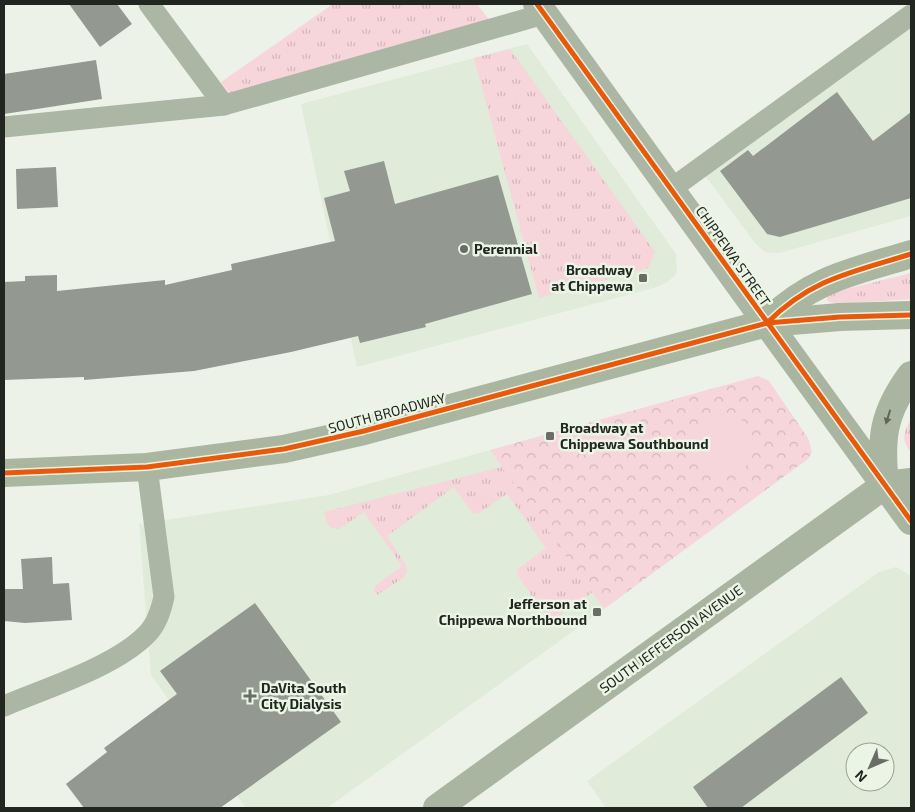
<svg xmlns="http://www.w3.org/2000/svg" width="915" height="812" font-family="'Exo 2',sans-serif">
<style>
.built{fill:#e0ebda;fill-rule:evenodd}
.grass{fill:url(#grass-tufts)}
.park{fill:url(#park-crowns)}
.garden{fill:#f6d5db}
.building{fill:#939891}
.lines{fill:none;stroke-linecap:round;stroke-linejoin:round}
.service{stroke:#acb6a5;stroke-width:21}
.minor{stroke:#acb6a5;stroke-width:28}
.secondary{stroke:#aab5a1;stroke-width:28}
.primary{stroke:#abb6a1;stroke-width:28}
.cycleway-casing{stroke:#ebf5e5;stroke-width:8}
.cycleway{stroke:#e8590c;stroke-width:5}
.oneway{fill:#5f665a}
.poi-dot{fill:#696d66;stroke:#ebf5e5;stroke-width:2}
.labels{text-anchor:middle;stroke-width:5;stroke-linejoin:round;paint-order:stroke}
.poi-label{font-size:14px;font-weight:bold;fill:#222620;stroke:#ebf5e5;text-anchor:start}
.street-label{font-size:14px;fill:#222620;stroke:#ebf5e5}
</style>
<defs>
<pattern id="grass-tufts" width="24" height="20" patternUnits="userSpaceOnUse" patternTransform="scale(1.25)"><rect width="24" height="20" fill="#f6d5db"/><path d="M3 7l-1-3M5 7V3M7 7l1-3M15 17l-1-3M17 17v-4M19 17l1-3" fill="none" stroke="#d3b7bc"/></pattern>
<pattern id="park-crowns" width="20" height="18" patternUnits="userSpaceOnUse" patternTransform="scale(1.25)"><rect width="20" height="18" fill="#f6d5db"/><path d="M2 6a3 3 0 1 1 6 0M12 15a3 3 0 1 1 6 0" fill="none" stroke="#d3b7bc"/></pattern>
</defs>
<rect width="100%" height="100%" fill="#ecf2e8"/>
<g class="built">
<path d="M 911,27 L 911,216 L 779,253 L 765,252 L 755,243 L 704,174 Z"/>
<path d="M 527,44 L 676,254 L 677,273 L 668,282 L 657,287 L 357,367 L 301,104 Z"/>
<path d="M 490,450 L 604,609 L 327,808 L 246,808 L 151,675 L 139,524 L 329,495 Z"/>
<path d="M 896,567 L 911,576 L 911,808 L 606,808 L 587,781 L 879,572 ZM 855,752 L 885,752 L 885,782 L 855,782 Z"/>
</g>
<g class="grass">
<path d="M 333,4 L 477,4 L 489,20 L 229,93 L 221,82 Z"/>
<path d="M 510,49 L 655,252 L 648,268 L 539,298 L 474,58 Z"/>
<path d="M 911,273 L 911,299 L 837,304 L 827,301 L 827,294 Z"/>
<path d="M 911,419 L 911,453 C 901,439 903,434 911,419 Z"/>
<path d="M 502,467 L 594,591 L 550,623 L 517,574 L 518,569 L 546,548 L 507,494 L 479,513 L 473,514 L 454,487 L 387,536 L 406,565 L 407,572 L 403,578 L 377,595 L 374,591 L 375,586 L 402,566 L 364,512 L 339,529 L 332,528 L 327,523 L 324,512 Z"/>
</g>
<path class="park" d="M 758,376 L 769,381 L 808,438 L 812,452 L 808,459 L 604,609 L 490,450 Z"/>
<circle class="garden" cx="722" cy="445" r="32"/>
<g class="building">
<path d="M 69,4 L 117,4 L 132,24 L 100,47 Z"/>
<path d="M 96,60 L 102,99 L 4,114 L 4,74 Z"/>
<path d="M 837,92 L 873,141 L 911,112 L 911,198 L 780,237 L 767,234 L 720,171 L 748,150 L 753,156 Z"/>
<path d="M 384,161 L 395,204 L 498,175 L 532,294 L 425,324 L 426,327 L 360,343 L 358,336 L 291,352 L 194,371 L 84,380 L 84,377 L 4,380 L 4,282 L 25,281 L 25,276 L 57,275 L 57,291 L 165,280 L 165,285 L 232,270 L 231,264 L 335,241 L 324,198 L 350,191 L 344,171 Z"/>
<path d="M 56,167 L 58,207 L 17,209 L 16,169 Z"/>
<path d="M 52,557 L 53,584 L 69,583 L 72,620 L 25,623 L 4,621 L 4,589 L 23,589 L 21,559 Z"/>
<path d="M 255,603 L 341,722 L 220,808 L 84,808 L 66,784 L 107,752 L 104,748 L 177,694 L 160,671 Z"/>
<path d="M 841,677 L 868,713 L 741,808 L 708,808 L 693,787 Z"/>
</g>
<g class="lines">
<g class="service">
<path d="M 149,4 L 224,105"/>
<path d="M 4,127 L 224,105 L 544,14"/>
<path d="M 671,189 L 911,15"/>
<path d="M 4,706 C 46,688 115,667 147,634 C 157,624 161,610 164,597 L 147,467"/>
</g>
<path class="minor" d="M 537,4 L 767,323"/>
<g class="secondary">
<path d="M 767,323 L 911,521"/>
<path d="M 885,484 C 880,438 883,413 911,375"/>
<path d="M 437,808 L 885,485 L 911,482"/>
</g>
<g class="primary">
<path d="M 767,323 C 812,278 853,272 911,254"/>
<path d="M 4,473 L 147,467 L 284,449 L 364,431 L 767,323 L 840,317 L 911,315"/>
</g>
<g class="cycleway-casing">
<g id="cycleway">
<path d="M 537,4 L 911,521"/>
<path d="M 767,323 C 812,278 853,272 911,254"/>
<path d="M 4,473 L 147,467 L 284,449 L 364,431 L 767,323 L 840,317 L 911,315"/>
</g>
</g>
<use href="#cycleway" class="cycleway"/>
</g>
<defs><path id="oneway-solid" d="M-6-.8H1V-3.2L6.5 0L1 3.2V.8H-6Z" transform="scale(1.25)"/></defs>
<use class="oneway" href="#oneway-solid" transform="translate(888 417) rotate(107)"/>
<g class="poi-dot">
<circle cx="464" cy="249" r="5"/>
<rect x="638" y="273" width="10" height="10" rx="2.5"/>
<rect x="545" y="431" width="10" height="10" rx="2.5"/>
<rect x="592" y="607" width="10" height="10" rx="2.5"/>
<path d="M247.5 688.5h5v5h5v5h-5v5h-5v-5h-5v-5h5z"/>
</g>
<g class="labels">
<g class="poi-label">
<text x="474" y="254">Perennial</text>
<text x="633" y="275" text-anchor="end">Broadway<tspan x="633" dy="16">at Chippewa</tspan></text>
<text x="560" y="433">Broadway at<tspan x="560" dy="16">Chippewa Southbound</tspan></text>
<text x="587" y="609" text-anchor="end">Jefferson at<tspan x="587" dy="16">Chippewa Northbound</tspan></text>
<text x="261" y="693">DaVita South<tspan x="261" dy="16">City Dialysis</tspan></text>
</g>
<g class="street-label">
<text transform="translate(733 256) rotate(55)" y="5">CHIPPEWA STREET</text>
<text transform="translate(387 413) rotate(-15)" y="5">SOUTH BROADWAY</text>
<text transform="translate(671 639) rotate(-36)" y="5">SOUTH JEFFERSON AVENUE</text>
</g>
</g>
<rect width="915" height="812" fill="none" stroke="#222620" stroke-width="10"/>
<g transform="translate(870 767) rotate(225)"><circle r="24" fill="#ebf5e5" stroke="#9ba296"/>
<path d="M0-4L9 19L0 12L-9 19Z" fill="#696d66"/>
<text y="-8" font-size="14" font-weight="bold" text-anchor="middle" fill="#222620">N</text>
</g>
</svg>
